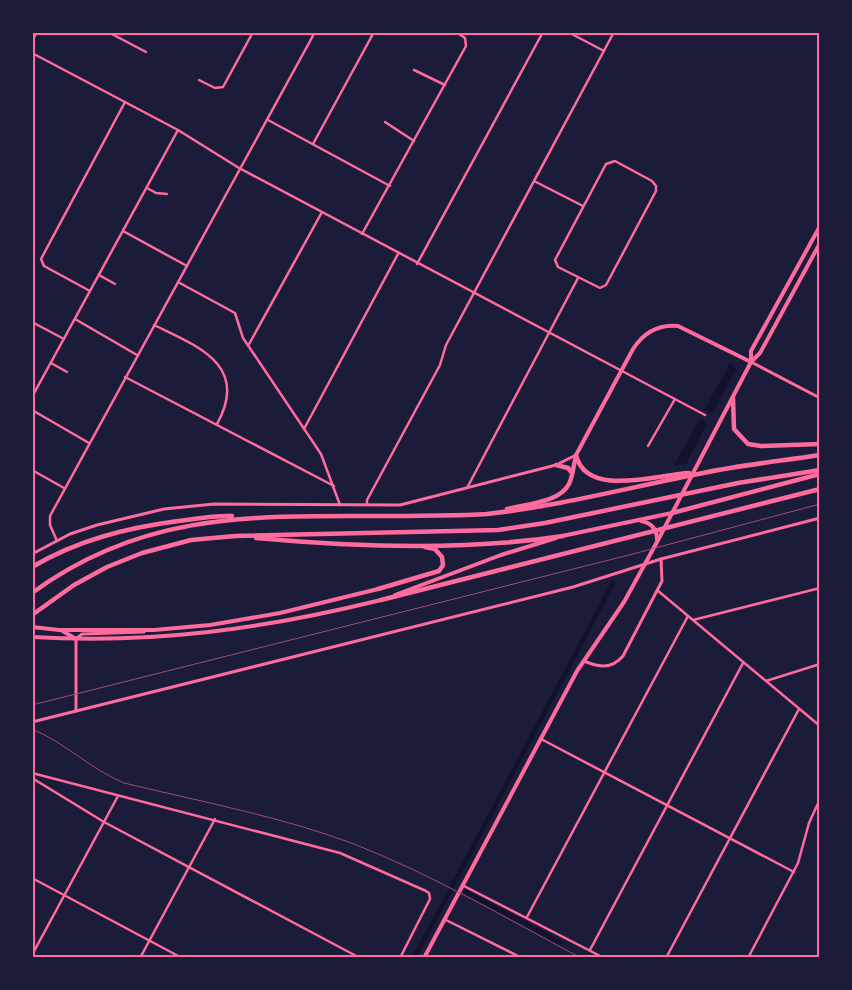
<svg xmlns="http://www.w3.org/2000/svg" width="852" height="990" font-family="'Crimson Pro',serif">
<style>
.water{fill:#12122b}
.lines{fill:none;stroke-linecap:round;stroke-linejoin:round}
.canal{stroke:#12122b;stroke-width:4.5}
.minor{stroke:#ff6b9d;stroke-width:2.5}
.tertiary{stroke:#ff6b9d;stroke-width:3}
.secondary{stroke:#ff6b9d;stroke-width:4}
.primary{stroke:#ff6b9d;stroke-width:4}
.motorway{stroke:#ff6b9d;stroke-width:4.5}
.rail{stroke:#a44b75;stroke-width:1}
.neatline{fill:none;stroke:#ff6b9d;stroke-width:2}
</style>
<rect width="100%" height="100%" fill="#1b1b3a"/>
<g class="water">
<path d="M 731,362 L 736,370 L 712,414 L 704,410 Z"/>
<path d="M 700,418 L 707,424 L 686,464 L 674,466 Z"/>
</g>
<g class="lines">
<g class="canal">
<path d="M 452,887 L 613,583"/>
<path d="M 466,892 L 561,943"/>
<path d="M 414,958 L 450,891"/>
</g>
<g class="minor">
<path d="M 108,32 L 146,52"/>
<path d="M 568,32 L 604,51"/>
<path d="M 32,41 L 37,32"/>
<path d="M 32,53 L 178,130 L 239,168 L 705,415"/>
<path d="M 414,70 L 445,85"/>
<path d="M 199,80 L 215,88 L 223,87 L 253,32"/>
<path d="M 268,120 L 390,186"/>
<path d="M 385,122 L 414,141"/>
<path d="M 313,144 L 374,32"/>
<path d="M 615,161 L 652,181 L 656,186 L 656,191 L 606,285 L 600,288 L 558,267 L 555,260 L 606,164 Z"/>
<path d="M 534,181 L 583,206"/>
<path d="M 147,188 L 156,193 L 167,194"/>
<path d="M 123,231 L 187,266"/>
<path d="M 362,234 L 466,46 L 465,38 L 456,32"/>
<path d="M 417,264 L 543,32"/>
<path d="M 99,275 L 115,284"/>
<path d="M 178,282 L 235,313 L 243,338 L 321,454 L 340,505"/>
<path d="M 90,291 L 44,266 L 41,259 L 125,102"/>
<path d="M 75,319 L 137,355"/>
<path d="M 32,322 L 64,339"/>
<path d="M 154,325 C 197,346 250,365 217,424"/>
<path d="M 248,346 L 322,212"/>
<path d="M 51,363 L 67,372"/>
<path d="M 125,377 L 334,486"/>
<path d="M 32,397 L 178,130"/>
<path d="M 32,410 L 89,443"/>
<path d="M 304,429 L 398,254"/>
<path d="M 648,446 L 675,399"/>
<path d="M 32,470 L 64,488"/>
<path d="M 467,488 L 578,278"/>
<path d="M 367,505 L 367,500 L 440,365 L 446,345 L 614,32"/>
<path d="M 57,541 L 50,525 L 50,516 L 315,32"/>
<path d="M 657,590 L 820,726"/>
<path d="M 693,620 L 820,588"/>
<path d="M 766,681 L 820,664"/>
<path d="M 541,739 L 794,872"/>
<path d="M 32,773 L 340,853 L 426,891 L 429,893 L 430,899 L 400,958"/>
<path d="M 32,778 L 104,822 L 360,958"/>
<path d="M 32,878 L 182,958"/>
<path d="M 462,885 L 604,958"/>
<path d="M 527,917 L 688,616"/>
<path d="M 444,919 L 522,958"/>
<path d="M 590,950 L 743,663"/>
<path d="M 32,955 L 118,796"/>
<path d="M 140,958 L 215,819"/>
<path d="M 666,958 L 799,709"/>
<path d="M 748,958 L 798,863 L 809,823 L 820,799"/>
</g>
<g class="tertiary">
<path d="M 751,362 L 820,398"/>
<path d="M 32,554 L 70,534 L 97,525 L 164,509 L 214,504 L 400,505 L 556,465 L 576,455"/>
<path d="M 584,661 C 598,667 611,670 623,656 L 662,581 L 661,559"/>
<path d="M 76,711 L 76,639 L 82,634 L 144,632"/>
<path d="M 32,722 L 573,587 L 661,559 L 820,518"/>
</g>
<g class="secondary">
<path d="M 641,521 C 652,523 657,530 657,540"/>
<path d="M 562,536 L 672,513"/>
<path d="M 395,595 L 501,555 L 556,538"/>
<path d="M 424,958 L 577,671 L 624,602 L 657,542 L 751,362 L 678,326 C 658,324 644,332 633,349 L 576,455"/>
</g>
<g class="primary">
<path d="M 751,362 L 751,351 L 820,226"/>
<path d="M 751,362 L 760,353 L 820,243"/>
<path d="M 32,627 L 59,630 L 154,630 L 210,625 L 280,613 L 378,589"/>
<path d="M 61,630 L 76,639"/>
<path d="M 32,637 C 155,644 263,629 381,600"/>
</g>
<g class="motorway">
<path d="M 733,398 L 734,429 L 748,444 L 761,446 L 820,444"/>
<path d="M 576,455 C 586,498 656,475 689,473"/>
<path d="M 556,465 L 568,468 L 572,473"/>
<path d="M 507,509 C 526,504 559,503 569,484 C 573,476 573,466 576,457"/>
<path d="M 672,513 L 820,474"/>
<path d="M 256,538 C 355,547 465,551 563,536"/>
<path d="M 32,567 C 78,540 126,528 178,521 C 196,519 213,515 232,516"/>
<path d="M 378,589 L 439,571 L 443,565 L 442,557 L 435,549 L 425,547"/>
<path d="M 32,593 C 150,506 269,517 406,516 C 433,515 460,516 487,514 C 560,506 631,487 703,473 C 741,465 781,461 820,455"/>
<path d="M 381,600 L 820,489"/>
<path d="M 32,615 L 74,585 L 107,567 L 142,553 L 191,540 L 235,536 L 498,530 L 545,523 L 738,483 L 820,470"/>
</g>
<g class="rail">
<path d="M 32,705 L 629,555 L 820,504"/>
<path d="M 32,729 C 66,743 90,769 124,783 C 198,801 283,817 354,844 C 433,875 506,918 581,958"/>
</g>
</g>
<rect width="852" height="990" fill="none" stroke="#1b1b3a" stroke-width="68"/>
<rect x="34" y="34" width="784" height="922" class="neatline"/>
</svg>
